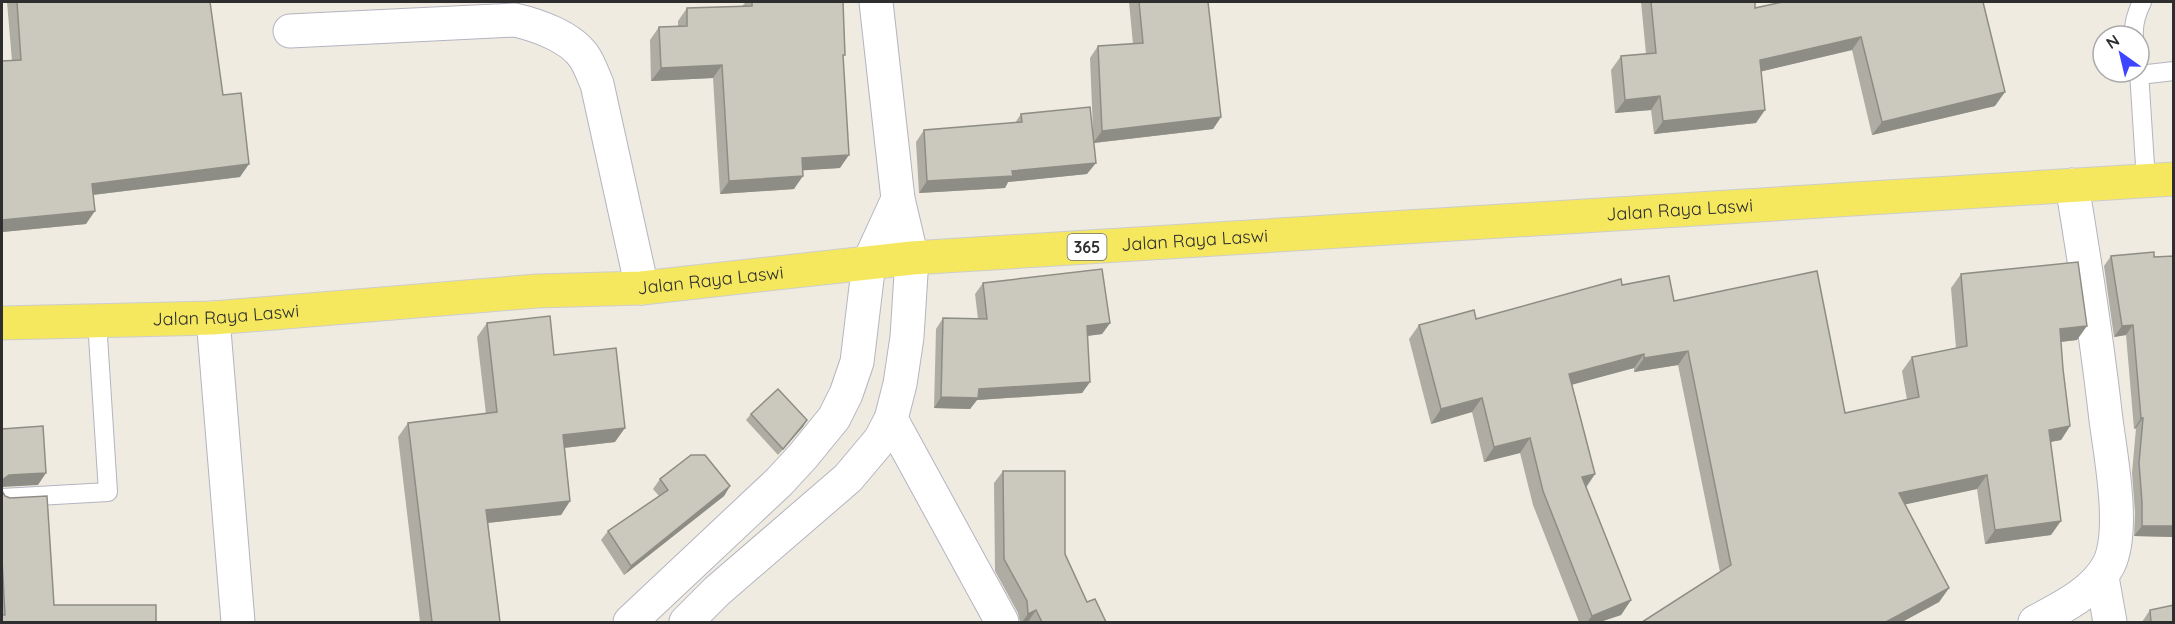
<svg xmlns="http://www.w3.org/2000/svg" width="2175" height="624" font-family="Quicksand,sans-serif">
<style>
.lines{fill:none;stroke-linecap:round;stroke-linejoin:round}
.lane-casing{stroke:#b4b4c1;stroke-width:20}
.street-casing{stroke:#b4b4c1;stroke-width:35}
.primary-casing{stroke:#cdcdcd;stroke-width:35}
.lane{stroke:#fff;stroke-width:18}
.street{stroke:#fff;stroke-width:33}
.primary{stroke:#f5e85f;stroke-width:33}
.wall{fill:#afada3}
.shaded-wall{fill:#8e8d85}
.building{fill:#cbc9be;stroke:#8e8d85;stroke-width:1.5}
.labels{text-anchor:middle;stroke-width:4.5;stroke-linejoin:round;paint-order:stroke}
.shield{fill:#fff;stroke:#6d6d6d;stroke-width:1.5}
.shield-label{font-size:16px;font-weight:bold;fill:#2e2e2e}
.street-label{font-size:18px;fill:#2e2e2e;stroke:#fff}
</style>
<rect width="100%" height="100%" fill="#efebe0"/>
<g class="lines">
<g class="lane-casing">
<g id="lane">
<path d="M 2134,36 C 2133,24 2137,12 2142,2"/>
<path d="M 2139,72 L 2146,181"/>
<path d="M 2139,75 L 2174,71"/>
<path d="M 2,498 L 108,492 L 97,321"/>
</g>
</g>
<g class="street-casing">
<g id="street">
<path d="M 290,31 L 515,20 C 537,25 572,37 585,58 C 590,66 593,75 597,84 L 642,288"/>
<path d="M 213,318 L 238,622"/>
<path d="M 891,419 L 1002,622"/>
<path d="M 2102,577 L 2110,622"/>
<path d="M 630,622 L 779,482 L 803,456 L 834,418 L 846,394 L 857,362 L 869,262 L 898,199"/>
<path d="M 686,622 L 717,591 L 848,478 L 880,440 L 891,419 L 900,384 L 907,337 L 912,258 L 898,199 L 876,2"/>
<path d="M 2035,622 C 2061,608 2095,592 2109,564 C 2125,531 2111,457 2106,420 C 2097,341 2085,263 2072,185"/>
</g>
</g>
<g class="primary-casing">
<g id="primary">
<path id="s1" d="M 2,323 L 213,318 L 537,291 L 642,288 L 912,258 L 2174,179"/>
</g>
</g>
<use href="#lane" class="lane"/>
<use href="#street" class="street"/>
<use href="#primary" class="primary"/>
</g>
<g class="wall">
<path d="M 7,2 L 210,2 L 223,95 L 240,177 L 93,195 L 86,224 L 2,232 L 2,61 L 12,61 Z"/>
<path d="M 746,2 L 843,2 L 845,55 L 843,57 L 840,168 L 803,170 L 794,189 L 720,194 L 713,78 L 651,81 L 650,40 L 659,27 L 678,27 L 678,21 L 687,8 L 742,6 Z"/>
<path d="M 1129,2 L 1208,2 L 1221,117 L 1213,129 L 1094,143 L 1087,174 L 1008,182 L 1005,188 L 919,193 L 916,142 L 924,130 L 1015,123 L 1021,114 L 1093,131 L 1090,58 L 1098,46 L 1133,44 Z"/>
<path d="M 1641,2 L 1755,2 L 1755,8 L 1983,2 L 1995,106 L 1872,135 L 1852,50 L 1762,71 L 1756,123 L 1654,134 L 1651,110 L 1615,113 L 1611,70 L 1621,56 L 1646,54 Z"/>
<path d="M 2154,252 L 2174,537 L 2134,536 L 2135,513 L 2132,473 L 2136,428 L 2134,429 L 2126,335 L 2114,337 L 2104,266 L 2111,256 Z"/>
<path d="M 1961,274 L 2077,340 L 2061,342 L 2063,369 L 2070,426 L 2061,440 L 2050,442 L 2051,535 L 1985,544 L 1977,489 L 1905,504 L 1949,588 L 1939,602 L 1902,622 L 1642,622 L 1720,572 L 1678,365 L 1634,372 L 1634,368 L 1572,384 L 1595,474 L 1586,488 L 1631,600 L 1621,615 L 1600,622 L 1579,622 L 1533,505 L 1520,453 L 1484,462 L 1472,412 L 1431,424 L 1409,339 L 1419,325 L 1476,319 L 1622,285 L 1674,301 L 1845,413 L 1907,400 L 1902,371 L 1912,357 L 1956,348 L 1951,288 Z"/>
<path d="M 983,283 L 1110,323 L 1102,334 L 1087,336 L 1090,382 L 1082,393 L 977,400 L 970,409 L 934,408 L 936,329 L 943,318 L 978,319 L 975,294 Z"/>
<path d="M 487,323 L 554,355 L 615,442 L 565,448 L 570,501 L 561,515 L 488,523 L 500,622 L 420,622 L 398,437 L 408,423 L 486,414 L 477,337 Z"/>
<path d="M 751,414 L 807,420 L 778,455 L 746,420 Z"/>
<path d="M 1003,471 L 1065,554 L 1087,602 L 1106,622 L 1020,622 L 1018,613 L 995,571 L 994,483 Z"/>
<path d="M 660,479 L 730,486 L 724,496 L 624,575 L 601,540 L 608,531 L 659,496 L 653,489 Z"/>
<path d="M 2,491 L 54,605 L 2,622 Z"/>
<path d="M 2150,610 L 2174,622 L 2142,622 Z"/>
</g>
<g class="shaded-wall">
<path d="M 1861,37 L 1852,50 L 1751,74 L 1760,60 Z"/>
<path d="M 722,65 L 713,78 L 651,81 L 661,68 Z"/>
<path d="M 2005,92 L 1995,106 L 1872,135 L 1882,122 Z"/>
<path d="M 1660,96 L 1651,110 L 1615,113 L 1625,100 Z"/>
<path d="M 1765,110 L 1756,123 L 1654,134 L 1663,121 Z"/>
<path d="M 1221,117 L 1213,129 L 1093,143 L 1102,131 Z"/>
<path d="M 849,155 L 840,168 L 793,171 L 802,158 Z"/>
<path d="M 1096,163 L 1087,174 L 1008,182 L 1005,188 L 919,193 L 927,181 L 1012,171 Z"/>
<path d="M 249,164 L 240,177 L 83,196 L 92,184 Z"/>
<path d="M 803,176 L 794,189 L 720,194 L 729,181 Z"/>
<path d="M 95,211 L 86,224 L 2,232 L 2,220 Z"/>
<path d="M 1110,323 L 1102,334 L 1079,337 L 1087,326 Z"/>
<path d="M 2133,325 L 2126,335 L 2114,337 L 2122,326 Z"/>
<path d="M 2087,326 L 2077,340 L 2050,343 L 2060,329 Z"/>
<path d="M 1688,351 L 1678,365 L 1634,372 L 1644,358 Z"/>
<path d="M 1644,354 L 1634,368 L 1560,388 L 1569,374 Z"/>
<path d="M 1090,382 L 1082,393 L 977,400 L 970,409 L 934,408 L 941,397 L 979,389 Z"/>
<path d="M 1482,398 L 1472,412 L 1431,424 L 1441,409 Z"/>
<path d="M 2141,418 L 2143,418 L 2136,428 L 2134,429 Z"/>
<path d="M 807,420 L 803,427 L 778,455 L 783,449 Z"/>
<path d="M 2070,426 L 2061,440 L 2039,444 L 2049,430 Z"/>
<path d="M 625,428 L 615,442 L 553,449 L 563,435 Z"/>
<path d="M 1530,438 L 1520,453 L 1484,462 L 1494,447 Z"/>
<path d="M 46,473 L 38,485 L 2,487 L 2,480 L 9,475 Z"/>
<path d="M 1595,474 L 1585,488 L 1582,477 Z"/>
<path d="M 1987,475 L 1977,489 L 1889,508 L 1899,493 Z"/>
<path d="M 730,486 L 724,496 L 624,575 L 631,566 Z"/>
<path d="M 570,501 L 561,515 L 476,524 L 486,510 Z"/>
<path d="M 2061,521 L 2051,535 L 1985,544 L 1995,530 Z"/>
<path d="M 2142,526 L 2174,526 L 2174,537 L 2134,536 Z"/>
<path d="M 1949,588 L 1939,602 L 1902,622 L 1886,622 Z"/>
<path d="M 1631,600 L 1621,615 L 1600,622 L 1587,622 L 1592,616 Z"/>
<path d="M 1036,610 L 1028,622 L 1022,622 L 1028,614 Z"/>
</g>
<g class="building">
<path d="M 17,2 L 210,2 L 223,95 L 241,93 L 249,164 L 92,184 L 95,211 L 2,220 L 2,61 L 21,60 Z"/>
<path d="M 752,2 L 843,2 L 845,55 L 843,55 L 849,155 L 802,158 L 803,176 L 729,181 L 722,65 L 661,68 L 659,27 L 687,26 L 687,8 L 752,6 Z"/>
<path d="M 1139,2 L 1208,2 L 1221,117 L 1102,131 L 1098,46 L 1143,43 Z"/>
<path d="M 1651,2 L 1755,2 L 1755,8 L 1782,2 L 1983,2 L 2005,92 L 1882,122 L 1861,37 L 1760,60 L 1765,110 L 1663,121 L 1660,96 L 1625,100 L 1621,56 L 1656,53 Z"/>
<path d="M 1090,107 L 1096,163 L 1012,171 L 1013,176 L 927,181 L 924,130 L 1022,122 L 1021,114 Z"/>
<path d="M 2154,252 L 2154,257 L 2174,256 L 2174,526 L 2142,526 L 2142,502 L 2139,463 L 2143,418 L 2141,418 L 2133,325 L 2122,326 L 2111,256 Z"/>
<path d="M 2078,262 L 2087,326 L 2060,329 L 2063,369 L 2070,426 L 2049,430 L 2061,521 L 1995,530 L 1987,475 L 1899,493 L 1949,588 L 1886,622 L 1642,622 L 1731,565 L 1688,351 L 1644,358 L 1644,354 L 1569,374 L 1595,474 L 1582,477 L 1631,600 L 1592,616 L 1543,491 L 1530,438 L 1494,447 L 1482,398 L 1441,409 L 1419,325 L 1474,310 L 1476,319 L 1621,279 L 1622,285 L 1669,276 L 1674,301 L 1817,271 L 1845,413 L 1919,397 L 1912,357 L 1967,346 L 1961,274 Z"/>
<path d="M 1102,269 L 1110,323 L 1087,326 L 1090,382 L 979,389 L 978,398 L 941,397 L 943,318 L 987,319 L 983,283 Z"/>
<path d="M 550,316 L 554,355 L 616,348 L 625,428 L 563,435 L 570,501 L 486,510 L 500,622 L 432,622 L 408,423 L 497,412 L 487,323 Z"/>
<path d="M 778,389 L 807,420 L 783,449 L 751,414 Z"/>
<path d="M 43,426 L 46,473 L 9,475 L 2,480 L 2,429 Z"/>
<path d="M 691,455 L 705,455 L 730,486 L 631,566 L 608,531 L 668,490 L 660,479 Z"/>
<path d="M 1003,471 L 1065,471 L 1065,554 L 1087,602 L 1095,599 L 1106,622 L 1042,622 L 1036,610 L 1028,614 L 1027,601 L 1004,559 Z"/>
<path d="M 2,491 L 5,496 L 10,498 L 47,496 L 54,605 L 156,605 L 156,622 L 2,622 L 2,615 L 5,615 L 2,559 Z"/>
<path d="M 2174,605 L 2174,622 L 2151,622 L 2150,610 Z"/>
</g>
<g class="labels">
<rect class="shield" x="1067.5" y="234" width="39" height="26" rx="4.5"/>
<g class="shield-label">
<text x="1087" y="253">365</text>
</g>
<g class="street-label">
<text dy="6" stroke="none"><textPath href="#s1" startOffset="1682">Jalan Raya Laswi</textPath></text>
<text dy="6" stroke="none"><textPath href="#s1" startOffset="1196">Jalan Raya Laswi</textPath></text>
<text dy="6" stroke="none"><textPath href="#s1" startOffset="710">Jalan Raya Laswi</textPath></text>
<text dy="6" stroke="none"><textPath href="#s1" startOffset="224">Jalan Raya Laswi</textPath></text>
</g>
</g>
<rect width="2175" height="624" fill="none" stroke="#2e2e2e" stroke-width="6"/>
<g transform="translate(2121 54) rotate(326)"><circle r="28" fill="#ffffff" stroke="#ababab" stroke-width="1.5"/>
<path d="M0-4.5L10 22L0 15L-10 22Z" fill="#3e45ff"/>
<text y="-9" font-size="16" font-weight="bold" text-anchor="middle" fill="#2e2e2e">N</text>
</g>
</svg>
